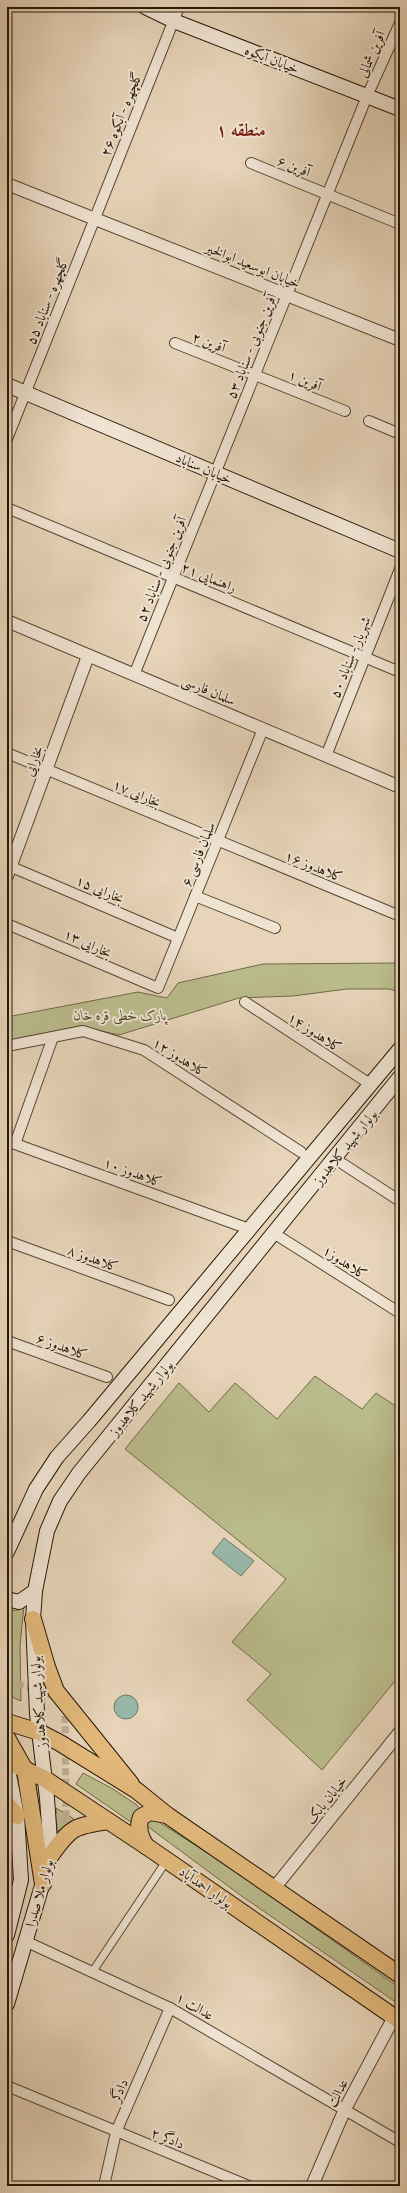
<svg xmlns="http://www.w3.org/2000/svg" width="407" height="2193" font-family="'Gentium Book Plus',Amiri,serif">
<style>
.green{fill:#babb8c;stroke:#706a48}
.water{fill:#98b9aa;stroke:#6a7968}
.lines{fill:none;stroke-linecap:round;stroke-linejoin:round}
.pedestrian-tunnel{stroke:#c0ae95;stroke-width:7;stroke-dasharray:7 3.5;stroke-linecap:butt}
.pedestrian-casing{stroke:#564731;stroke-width:9}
.minor-casing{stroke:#564731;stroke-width:12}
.tertiary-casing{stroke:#564731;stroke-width:14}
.secondary-casing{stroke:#261804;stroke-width:16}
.primary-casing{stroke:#261804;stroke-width:18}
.pedestrian{stroke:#efe3d2;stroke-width:7}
.minor{stroke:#efe3d2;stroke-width:10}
.tertiary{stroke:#efe3d2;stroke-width:12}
.secondary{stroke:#efe3d2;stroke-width:14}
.primary{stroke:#e4ba7c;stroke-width:16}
.labels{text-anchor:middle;stroke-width:4;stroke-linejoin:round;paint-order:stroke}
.street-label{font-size:14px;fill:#261804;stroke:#efe3d2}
.park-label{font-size:14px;font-style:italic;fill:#52492d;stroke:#efe3d2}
.district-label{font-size:18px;font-weight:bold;fill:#7a1f14;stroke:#efe3d2}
</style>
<rect width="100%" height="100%" fill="#e7d4b9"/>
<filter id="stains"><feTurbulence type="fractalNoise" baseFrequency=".005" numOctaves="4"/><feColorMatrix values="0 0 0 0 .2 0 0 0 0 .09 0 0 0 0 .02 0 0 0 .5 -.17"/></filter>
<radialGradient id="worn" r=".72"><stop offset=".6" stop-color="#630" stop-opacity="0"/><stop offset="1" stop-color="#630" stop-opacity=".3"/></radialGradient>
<g class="green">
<path d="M 400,963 L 400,992 L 389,989 L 347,989 L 293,996 L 239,998 L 119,1035 L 80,1026 L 7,1041 L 7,1017 L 138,992 L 167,998 L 178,983 L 263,964 Z"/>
<path d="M 315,1376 L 362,1409 L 376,1393 L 400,1409 L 400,1675 L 322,1770 L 247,1700 L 271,1674 L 232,1642 L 286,1579 L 125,1449 L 179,1383 L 209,1412 L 235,1383 L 277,1419 Z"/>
<path d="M 24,1606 L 20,1645 L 21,1701 L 7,1695 L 7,1611 L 18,1610 Z"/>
<path d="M 83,1773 L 113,1789 L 137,1805 L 139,1808 L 133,1816 L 135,1825 L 76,1784 Z"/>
<path d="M 56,1808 L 74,1819 L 57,1832 Z"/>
<path d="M 147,1819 L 154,1819 L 225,1864 L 400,1988 L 400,2005 L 243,1897 L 151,1829 L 146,1825 Z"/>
</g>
<g class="water">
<path d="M 224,1538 L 254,1561 L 241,1576 L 212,1553 Z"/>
<circle cx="126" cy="1707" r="12"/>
</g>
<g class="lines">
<g class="pedestrian-tunnel">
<path d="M 7,1680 L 57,1697"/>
<path d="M 13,1798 L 66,1822 L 65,1706"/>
</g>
<g class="pedestrian-casing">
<path id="pedestrian" d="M 93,1971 L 167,1860"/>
</g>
<g class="minor-casing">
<g id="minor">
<path d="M 251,163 L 400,224"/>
<path d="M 175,343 L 345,411"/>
<path d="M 369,421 L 400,434"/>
<path d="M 7,439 L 179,7"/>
<path d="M 7,508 L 400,672"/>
<path d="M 134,675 L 367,96 L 400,23"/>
<path d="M 7,753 L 400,916"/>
<path d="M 326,756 L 400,569"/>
<path d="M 7,865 L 178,938"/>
<path d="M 195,896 L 275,928"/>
<path d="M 7,924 L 158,988 L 263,729"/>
<path d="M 245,1002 L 370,1084"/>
<path d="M 7,1046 L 83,1031 L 144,1050 L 301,1152"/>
<path d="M 7,1141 L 249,1229"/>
<path d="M 15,1144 L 53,1037"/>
<path d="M 343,1164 L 400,1201"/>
<path d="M 275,1234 L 400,1313"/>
<path d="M 7,1241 L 169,1300"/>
<path d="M 7,1341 L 107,1377"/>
<path d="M 7,1531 L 18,1526"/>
<path d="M 25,1941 L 170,2008 L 400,2142"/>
<path d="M 7,2086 L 249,2186"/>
<path d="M 104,2186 L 116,2132 L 170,2008"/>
</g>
</g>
<g class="tertiary-casing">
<g id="tertiary">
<path d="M 7,184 L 400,340"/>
<path d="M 7,621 L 400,787"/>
<path d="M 7,876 L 88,656"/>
<path d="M 275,1887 L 400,1732"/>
<path d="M 312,2186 L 345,2109 L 394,2017"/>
</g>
</g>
<g class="secondary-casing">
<g id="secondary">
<path d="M 145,7 L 174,21 L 400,109"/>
<path d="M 7,385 L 400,551"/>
<path d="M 7,1552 L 36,1489 L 57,1457 L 89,1421 L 400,1049"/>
<path d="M 7,1599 L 19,1602 L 35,1591"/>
<path d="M 7,1764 L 17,1816 L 21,1880 L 7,1935"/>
<path d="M 7,2004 L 51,1855 L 47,1798 L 37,1714 L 33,1619 L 35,1591 L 47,1531 L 60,1501 L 79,1473 L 400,1077"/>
</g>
</g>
<g class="primary-casing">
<g id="primary">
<path d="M 33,1619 L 47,1667 L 56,1691 L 131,1784"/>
<path d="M 7,1722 L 39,1732 L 60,1743 L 136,1790 L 167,1815 L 400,1975"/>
<path d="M 7,1738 L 25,1770 L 43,1884"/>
<path d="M 7,1761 L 45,1779 L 146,1846 L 400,2021"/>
<path d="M 7,1804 L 17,1816"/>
<path d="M 146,1846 C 140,1837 137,1827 141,1817 L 150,1812 L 167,1815"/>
<path d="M 51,1855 C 71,1827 74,1826 108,1821"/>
</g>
</g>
<use href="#pedestrian" class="pedestrian"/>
<use href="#minor" class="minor"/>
<use href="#tertiary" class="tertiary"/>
<use href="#secondary" class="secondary"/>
<use href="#primary" class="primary"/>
</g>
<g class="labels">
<g class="street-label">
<text transform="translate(371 54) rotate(-66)" y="5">آفرین شمالی</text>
<text transform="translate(272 59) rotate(21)" y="5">خیابان آبکوه</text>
<text transform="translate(121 114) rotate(-68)" y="5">گلچهره - آبکوه ۲۶</text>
<text transform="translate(294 166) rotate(22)" y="5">آفرین ۶</text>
<text transform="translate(253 265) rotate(22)" y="5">خیابان ابوسعید ابوالخیر</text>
<text transform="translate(47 301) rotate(-68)" y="5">گلچهره - سناباد ۵۵</text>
<text transform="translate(209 342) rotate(21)" y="5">آفرین ۲</text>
<text transform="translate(251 346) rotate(-68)" y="5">آفرین جنوبی - سناباد ۵۳</text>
<text transform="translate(305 380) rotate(22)" y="5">آفرین ۱</text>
<text transform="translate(204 468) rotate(23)" y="5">خیابان سناباد</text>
<text transform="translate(161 569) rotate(-68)" y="5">آفرین جنوبی - سناباد ۵۲</text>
<text transform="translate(209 577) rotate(22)" y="5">راهنمایی ۲۱</text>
<text transform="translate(350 657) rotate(-68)" y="5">شهریار - سناباد ۵۰</text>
<text transform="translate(209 690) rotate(23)" y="5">سلمان فارسی</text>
<text transform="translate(33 761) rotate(-70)" y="5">بخارایی</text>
<text transform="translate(137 793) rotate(23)" y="5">بخارایی ۱۷</text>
<text transform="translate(198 854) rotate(-68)" y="5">سلمان فارسی ۶</text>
<text transform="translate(314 866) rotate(22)" y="5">کلاهدوز ۱۶</text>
<text transform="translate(100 889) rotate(23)" y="5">بخارایی ۱۵</text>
<text transform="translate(88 943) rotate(24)" y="5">بخارایی ۱۳</text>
<text transform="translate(315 1032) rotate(33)" y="5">کلاهدوز ۱۴</text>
<text transform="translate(180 1057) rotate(32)" y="5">کلاهدوز ۱۲</text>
<text transform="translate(345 1147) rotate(-51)" y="5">بولوار شهید کلاهدوز</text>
<text transform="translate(133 1172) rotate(20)" y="5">کلاهدوز ۱۰</text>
<text transform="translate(93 1258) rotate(20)" y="5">کلاهدوز ۸</text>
<text transform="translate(345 1262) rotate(33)" y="5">کلاهدوز۱</text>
<text transform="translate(62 1346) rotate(20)" y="5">کلاهدوز ۶</text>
<text transform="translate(141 1398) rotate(-51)" y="5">بولوار شهید کلاهدوز</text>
<text transform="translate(38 1702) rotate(-94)" y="5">بولوار شهید کلاهدوز</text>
<text transform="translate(326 1800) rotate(-51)" y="5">خیابان بابک</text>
<text transform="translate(206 1887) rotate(35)" y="5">بولوار احمدآباد</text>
<text transform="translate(39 1893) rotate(-74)" y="5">بولوار ملا صدرا</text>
<text transform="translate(195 2006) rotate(30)" y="5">عدالت ۱</text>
<text transform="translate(119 2090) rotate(-66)" y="5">دادگر</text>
<text transform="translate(337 2093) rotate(-63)" y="5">عدالت</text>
<text transform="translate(168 2138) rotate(22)" y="5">دادگر ۲</text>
</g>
<g class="park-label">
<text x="120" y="1020">پارک خطی قره خان</text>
</g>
<g class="district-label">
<text x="241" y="136">منطقه ۱</text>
</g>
</g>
<rect width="407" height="2193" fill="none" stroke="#e7d4b9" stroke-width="24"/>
<rect x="8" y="8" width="391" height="2177" fill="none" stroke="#261804" stroke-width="2"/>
<rect x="12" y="12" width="383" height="2169" fill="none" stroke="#261804"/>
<rect width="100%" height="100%" filter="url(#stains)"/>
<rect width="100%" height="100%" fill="url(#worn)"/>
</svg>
